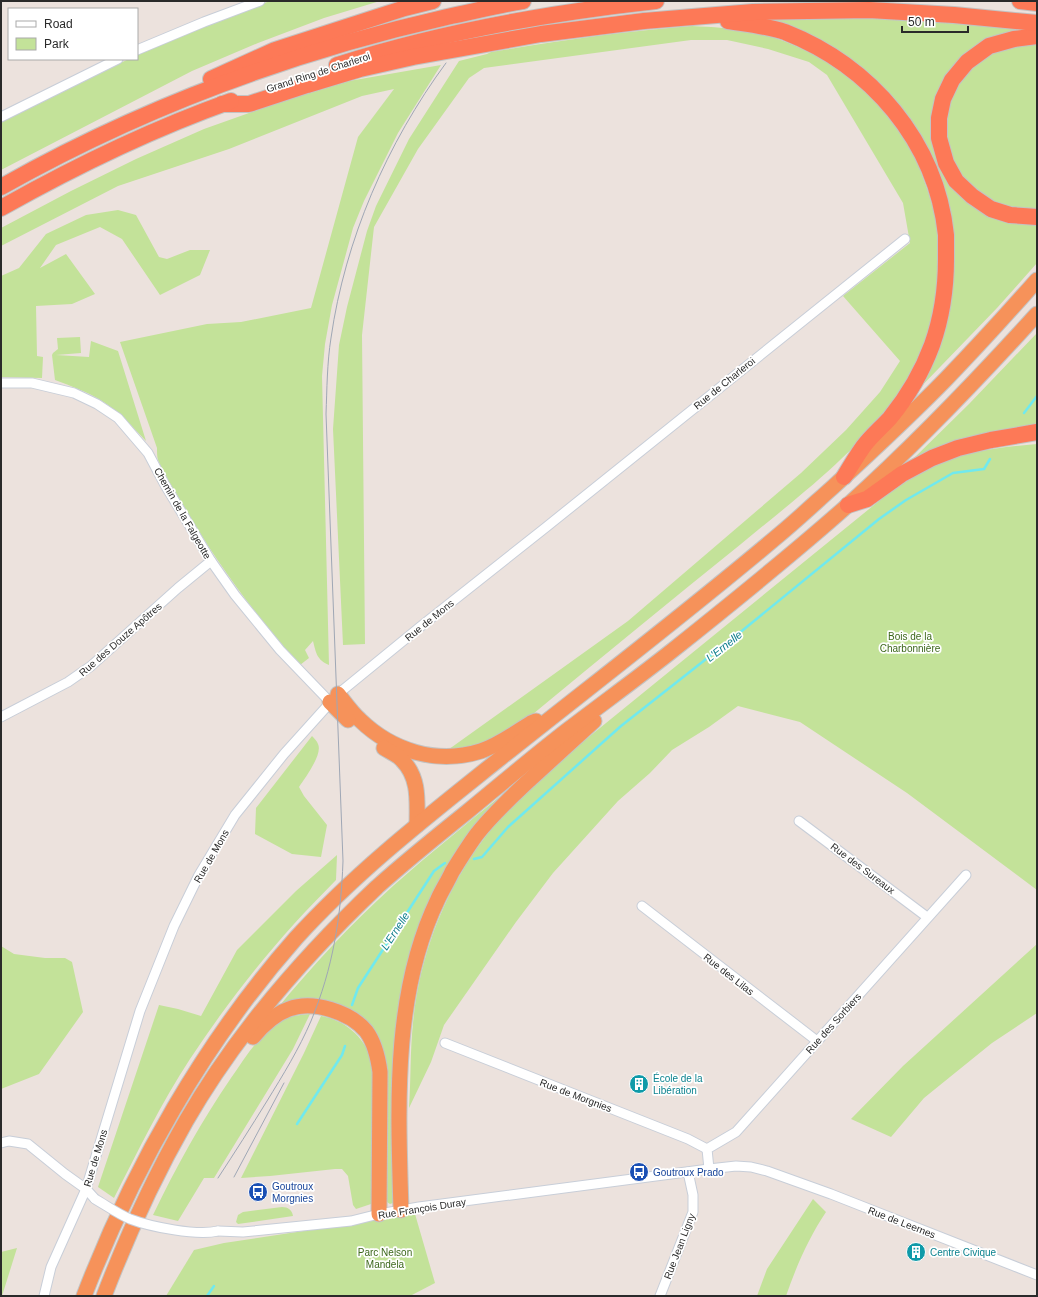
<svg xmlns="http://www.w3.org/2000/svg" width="1038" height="1297" font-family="Helvetica,sans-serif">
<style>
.green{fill:#c3e299}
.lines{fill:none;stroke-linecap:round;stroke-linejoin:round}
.stream{stroke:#70e9ee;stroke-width:2.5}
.minor-casing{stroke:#c8ced8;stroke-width:11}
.trunk-casing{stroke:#c3c3c3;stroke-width:17}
.motorway-casing{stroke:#c3c3c3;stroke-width:18}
.minor{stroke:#fff;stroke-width:9}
.trunk{stroke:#f6925a;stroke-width:15}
.motorway{stroke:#fd7957;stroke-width:16}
.tram{stroke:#9fa7b5;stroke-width:1}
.minor-bridge-casing{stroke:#c8ced8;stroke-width:11;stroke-linecap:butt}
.minor-bridge{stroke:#fff;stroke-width:9}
.labels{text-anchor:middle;stroke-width:3.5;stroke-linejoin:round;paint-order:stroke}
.street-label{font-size:10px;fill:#2a2a2a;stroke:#fff}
.park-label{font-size:10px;fill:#3c671b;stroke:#fff}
.culture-label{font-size:10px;fill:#0d838f;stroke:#fff;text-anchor:start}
.transit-label{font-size:10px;fill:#164399;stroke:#fff;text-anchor:start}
.water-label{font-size:11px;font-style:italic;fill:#0e7e8c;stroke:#fff}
</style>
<rect width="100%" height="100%" fill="#ece2dd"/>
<g class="green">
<path d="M 270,1 L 380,1 L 324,18 L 258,43 L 192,71 L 1,170 L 1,122 L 77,83 L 129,59 L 137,59 L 137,55 C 180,35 225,18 270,1 Z"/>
<path d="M 819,18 L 879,19 L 955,22 L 1031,30 L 1015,33 L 943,87 L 950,182 L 1037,221 L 1037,263 L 997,308 L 913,395 L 934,356 L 950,230 L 889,98 L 758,20 Z"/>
<path d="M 692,26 C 712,27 733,28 753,32 C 789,39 843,66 868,93 C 881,106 891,122 903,136 C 914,151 920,169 926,186 C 931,200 936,216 937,231 C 943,280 933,333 909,378 C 905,385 900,392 895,398 C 854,456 795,499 741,544 C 671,600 602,657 533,714 L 503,735 L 467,749 L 445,752 L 628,621 L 801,473 L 846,430 L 880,392 L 900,361 L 843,296 L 910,243 L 903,203 L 827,75 L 809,62 L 768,49 L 727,40 L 691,40 L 484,68 L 469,78 L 418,149 L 374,227 L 362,335 L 365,644 L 343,645 L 333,429 L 339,345 L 347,307 L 367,231 L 376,206 L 409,139 L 459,61 L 487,54 L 491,52 C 558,41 625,31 692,26 Z"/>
<path d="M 1037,43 L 1037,209 C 1025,209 1012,210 1001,205 C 944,183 927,110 972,67 C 990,51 1014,46 1037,43 Z"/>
<path d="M 441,65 L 398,133 L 364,201 L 353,228 L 332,305 L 325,344 L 322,376 L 329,665 C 317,660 316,653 313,641 L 305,650 L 309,658 L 300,665 C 254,614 213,558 179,498 C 172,486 163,473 158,460 C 157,457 157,452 157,448 L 120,342 L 207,324 L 241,322 L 311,308 L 358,137 L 394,89 L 362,96 L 229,149 L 118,186 L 1,246 L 1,228 L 71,191 L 136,159 L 204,129 L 283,101 L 349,81 Z"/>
<path d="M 118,210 L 136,215 L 159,257 L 167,259 L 190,250 L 210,250 L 200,275 L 160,295 L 122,239 L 100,227 L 56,245 L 40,268 L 66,254 L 95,294 L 72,304 L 36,306 L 37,356 L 43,357 L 42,378 L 1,377 L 1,276 L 19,268 L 46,234 L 86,215 Z"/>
<path d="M 1037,333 L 1037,428 L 911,461 L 969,404 Z"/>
<path d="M 80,337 L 81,353 L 56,355 L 89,357 L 91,341 L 118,351 L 146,441 C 133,427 119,412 102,401 C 88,392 71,386 55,380 L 52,355 L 53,353 L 58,349 L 57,338 Z"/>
<path d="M 1037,444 L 1037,890 L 907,793 L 800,722 L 738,706 L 709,727 L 672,750 L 650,773 L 618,801 L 553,873 L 516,922 L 444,1025 L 431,1062 L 409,1108 C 411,1080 410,1051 413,1023 C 419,961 441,900 477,848 C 482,842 486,835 491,829 C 513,803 539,781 563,758 L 890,492 C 902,485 914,475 927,469 C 959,452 1001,447 1037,444 Z"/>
<path d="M 312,736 C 314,738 317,741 318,744 C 323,754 305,778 299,787 L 304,796 L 327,825 L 321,857 L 292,854 L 255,834 L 256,808 Z"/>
<path d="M 508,790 L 418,937 L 395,1200 L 393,1203 L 390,1204 L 384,1200 L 384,1090 L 354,1016 L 276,1010 C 312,966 351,924 393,886 C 430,853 469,822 508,790 Z"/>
<path d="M 337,855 L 336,880 C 322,895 307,909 294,924 C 256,966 221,1012 190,1059 C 161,1103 138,1151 114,1198 L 98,1187 L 159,1005 L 178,1009 L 201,1016 L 237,950 L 296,891 Z"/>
<path d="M 1037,944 L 1037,1013 L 992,1043 L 924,1098 L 891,1137 L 851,1119 L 903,1066 Z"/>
<path d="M 1,946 L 14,954 L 45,958 L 65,958 L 72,962 L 83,1012 L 39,1074 L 1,1089 Z"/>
<path d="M 310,1014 L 293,1049 L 214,1178 L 204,1178 L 178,1221 L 153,1215 C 176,1167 201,1122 231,1078 C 245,1058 257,1037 278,1023 C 288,1016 299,1015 310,1014 Z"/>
<path d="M 321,1016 C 344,1020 364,1036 371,1059 C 373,1064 372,1070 373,1075 L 372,1198 L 371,1204 L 356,1209 L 353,1205 L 348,1176 L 342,1169 L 335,1169 L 270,1176 L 241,1178 L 304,1053 Z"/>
<path d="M 813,1199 L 826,1212 C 809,1237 796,1267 786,1296 L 757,1296 L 767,1269 Z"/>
<path d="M 282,1207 C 288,1207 292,1210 293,1216 L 238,1224 L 236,1222 L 238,1215 L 243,1212 Z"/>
<path d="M 415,1214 L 435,1283 L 410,1296 L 166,1296 L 194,1250 L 224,1243 Z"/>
<path d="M 17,1248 L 2,1296 L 1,1296 L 1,1252 Z"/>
</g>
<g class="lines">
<g class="stream">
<path d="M 1024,413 L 1037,396"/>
<path d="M 474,859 L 482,857 L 508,827 L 621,726 L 743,630 L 879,519 L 906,500 L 953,473 L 984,469 L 990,459"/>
<path d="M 352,1005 L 358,988 L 434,871 L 445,863"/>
<path d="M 297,1124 L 342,1055 L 345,1046"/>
<path d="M 207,1296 L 214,1286"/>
</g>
<g class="minor-casing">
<g id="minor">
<path d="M 137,50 L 204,22 L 260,1"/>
<path d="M 1,117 L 118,59"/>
<path d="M 1,383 L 32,383 L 74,393 L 97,404 L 118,418 L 148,453 L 165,485 L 211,561 L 235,595 L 280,650 L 330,702"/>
<path d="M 1,717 L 68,682 L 91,666 L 178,588 L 211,561"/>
<path d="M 799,821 L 927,917"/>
<path d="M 642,906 L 817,1041"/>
<path d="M 445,1043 L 688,1139 L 707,1149"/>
<path d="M 1,1143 L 9,1141 L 28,1144 L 65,1174 L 86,1189 L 95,1199"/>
<path d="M 709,1169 L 707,1149 L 736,1132 L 966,875"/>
<path d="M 218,1231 L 243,1232 L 351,1221 L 379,1214 L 419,1207 L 709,1169 L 736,1166 L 751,1167 L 767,1171 L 831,1194 L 1037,1275"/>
<path d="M 44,1296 L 51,1267 L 86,1189 L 140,1011 L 174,926 L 199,875 L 235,815 L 284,754 L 338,694 L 420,627 L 545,528 L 905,239"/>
<path d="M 660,1296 L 693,1212 L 693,1195 L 688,1172"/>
</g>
</g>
<g class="trunk-casing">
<g id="trunk">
<path d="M 338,694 C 345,703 352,713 360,720 C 392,751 437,765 481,751 C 499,745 515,733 531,723 L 536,721"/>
<path d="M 330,702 L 348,720"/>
<path d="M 384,748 C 390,752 398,755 402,760 C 420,778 417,802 417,825"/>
<path d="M 253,1037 C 263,1025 275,1014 289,1009 C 313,1000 350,1012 366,1031 C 375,1043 378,1057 380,1072 L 379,1214"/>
<path d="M 401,1210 C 398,1107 392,994 438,899 C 442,890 448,881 452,872 C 460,859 468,846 477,834 C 491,816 508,800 525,784 C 548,763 571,742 594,721"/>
<path d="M 84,1296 C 133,1168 205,1041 296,938 C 357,871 428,816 498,760 C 592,685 688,612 780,534 C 798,519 815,503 833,487 C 871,452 909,417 946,379 C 977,347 1007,314 1037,280"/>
<path d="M 104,1296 C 127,1236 154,1177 186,1121 C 236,1034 304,956 377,887 C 406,861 437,836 467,812 C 501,784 534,756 569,729 C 603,703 639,677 673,650 C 732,603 792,555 848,505 C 915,445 977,380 1037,314"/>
</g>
</g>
<g class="motorway-casing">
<g id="motorway">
<path d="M 1020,1 L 1037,3"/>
<path d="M 728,21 C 747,24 767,26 785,32 C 871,66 936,141 946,235 C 946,243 946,251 946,259 C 946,288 942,317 932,345 C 922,372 908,396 890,418 C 881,428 871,436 863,447 C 856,457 850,467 844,477"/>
<path d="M 1037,36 L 1014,39 L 989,46 L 967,62 L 952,80 L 943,99 L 939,118 L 939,138 L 946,163 L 956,181 L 972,196 L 991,209 L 1010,215 L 1037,217"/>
<path d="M 337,65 C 440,32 548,13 656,1"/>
<path d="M 211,79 L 275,50 L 405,8 L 433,1"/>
<path d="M 222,104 L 249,104 L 307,85 L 360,69 L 413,57 L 541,34 L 644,21 L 753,12 L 869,10 L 954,15 L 1037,23"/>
<path d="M 1,187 C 139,109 292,52 447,17 C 472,12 498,5 523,1"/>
<path d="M 1,208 C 74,167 152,129 231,101"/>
<path d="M 848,505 L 867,499 L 902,474 L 932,458 L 958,448 L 991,440 L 1037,432"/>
</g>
</g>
<use href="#minor" class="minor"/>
<use href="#trunk" class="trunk"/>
<use href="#motorway" class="motorway"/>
<g class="tram">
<path d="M 234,1177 L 284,1083"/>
<path d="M 218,1178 C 235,1152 251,1127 267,1101 C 283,1075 299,1049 311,1021 C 333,968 341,917 343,861 L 326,414 C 327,389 327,363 331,338 C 345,240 387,143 446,63"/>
</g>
<g class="minor-bridge-casing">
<path id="minor-bridge" d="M 95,1199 C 107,1206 118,1214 130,1219 C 151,1227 197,1236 218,1231"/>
</g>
<use href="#minor-bridge" class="minor-bridge"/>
</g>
<defs>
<g id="building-disc" transform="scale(1)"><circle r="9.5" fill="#0f9aa8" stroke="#fff"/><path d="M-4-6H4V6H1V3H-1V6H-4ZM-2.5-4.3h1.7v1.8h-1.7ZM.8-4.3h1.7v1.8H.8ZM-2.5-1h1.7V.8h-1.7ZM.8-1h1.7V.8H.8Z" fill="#fff"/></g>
<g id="bus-disc" transform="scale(1)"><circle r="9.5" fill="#1a4fb4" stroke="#fff"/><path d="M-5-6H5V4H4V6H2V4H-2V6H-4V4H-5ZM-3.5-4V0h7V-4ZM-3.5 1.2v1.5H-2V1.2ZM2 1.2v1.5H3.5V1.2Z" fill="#fff"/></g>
</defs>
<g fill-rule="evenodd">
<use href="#building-disc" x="639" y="1084"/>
<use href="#bus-disc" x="639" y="1172"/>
<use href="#bus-disc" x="258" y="1192"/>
<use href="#building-disc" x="916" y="1252"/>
</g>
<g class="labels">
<g class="street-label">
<text transform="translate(318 72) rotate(-18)" y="4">Grand Ring de Charleroi</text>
<text transform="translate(724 383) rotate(-39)" y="4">Rue de Charleroi</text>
<text transform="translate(183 513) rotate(60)" y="4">Chemin de la Falgeotte</text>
<text transform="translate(429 620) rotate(-39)" y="4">Rue de Mons</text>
<text transform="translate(120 639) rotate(-41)" y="4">Rue des Douze Apôtres</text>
<text transform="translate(211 856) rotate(-60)" y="4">Rue de Mons</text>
<text transform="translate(863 868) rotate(37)" y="4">Rue des Sureaux</text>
<text transform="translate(729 974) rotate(38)" y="4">Rue des Lilas</text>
<text transform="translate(833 1023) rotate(-48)" y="4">Rue des Sorbiers</text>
<text transform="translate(576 1095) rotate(21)" y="4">Rue de Morgnies</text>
<text transform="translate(95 1158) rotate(-73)" y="4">Rue de Mons</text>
<text transform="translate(422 1208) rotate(-9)" y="4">Rue François Duray</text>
<text transform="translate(902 1222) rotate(21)" y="4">Rue de Leernes</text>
<text transform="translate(679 1246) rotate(-69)" y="4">Rue Jean Ligny</text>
</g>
<g class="park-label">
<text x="910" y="640">Bois de la<tspan x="910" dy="12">Charbonnière</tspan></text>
<text x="385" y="1256">Parc Nelson<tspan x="385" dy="12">Mandela</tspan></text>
</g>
<g class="culture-label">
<text x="653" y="1082">École de la<tspan x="653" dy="12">Libération</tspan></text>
<text x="930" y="1256">Centre Civique</text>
</g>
<g class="transit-label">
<text x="653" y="1176">Goutroux Prado</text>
<text x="272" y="1190">Goutroux<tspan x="272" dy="12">Morgnies</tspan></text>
</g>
<g class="water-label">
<text transform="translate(724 646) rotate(-38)" y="4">L'Ernelle</text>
<text transform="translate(395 931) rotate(-57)" y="4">L'Ernelle</text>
</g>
</g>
<rect width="1038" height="1297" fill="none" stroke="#2a2a2a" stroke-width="4"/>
<rect x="8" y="8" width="130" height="52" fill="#ffffff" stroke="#aaaaaa"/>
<rect x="16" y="21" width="20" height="6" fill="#ffffff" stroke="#aaaaaa"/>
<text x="44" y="28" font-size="12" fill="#2a2a2a">Road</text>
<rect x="16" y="38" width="20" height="12" fill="#c3e299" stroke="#aaaaaa"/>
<text x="44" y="48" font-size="12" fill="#2a2a2a">Park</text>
<path d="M902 26v6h66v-6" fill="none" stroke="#2a2a2a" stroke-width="2"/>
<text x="908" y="26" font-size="12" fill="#2a2a2a" stroke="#ffffff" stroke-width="3" paint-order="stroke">50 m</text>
</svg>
